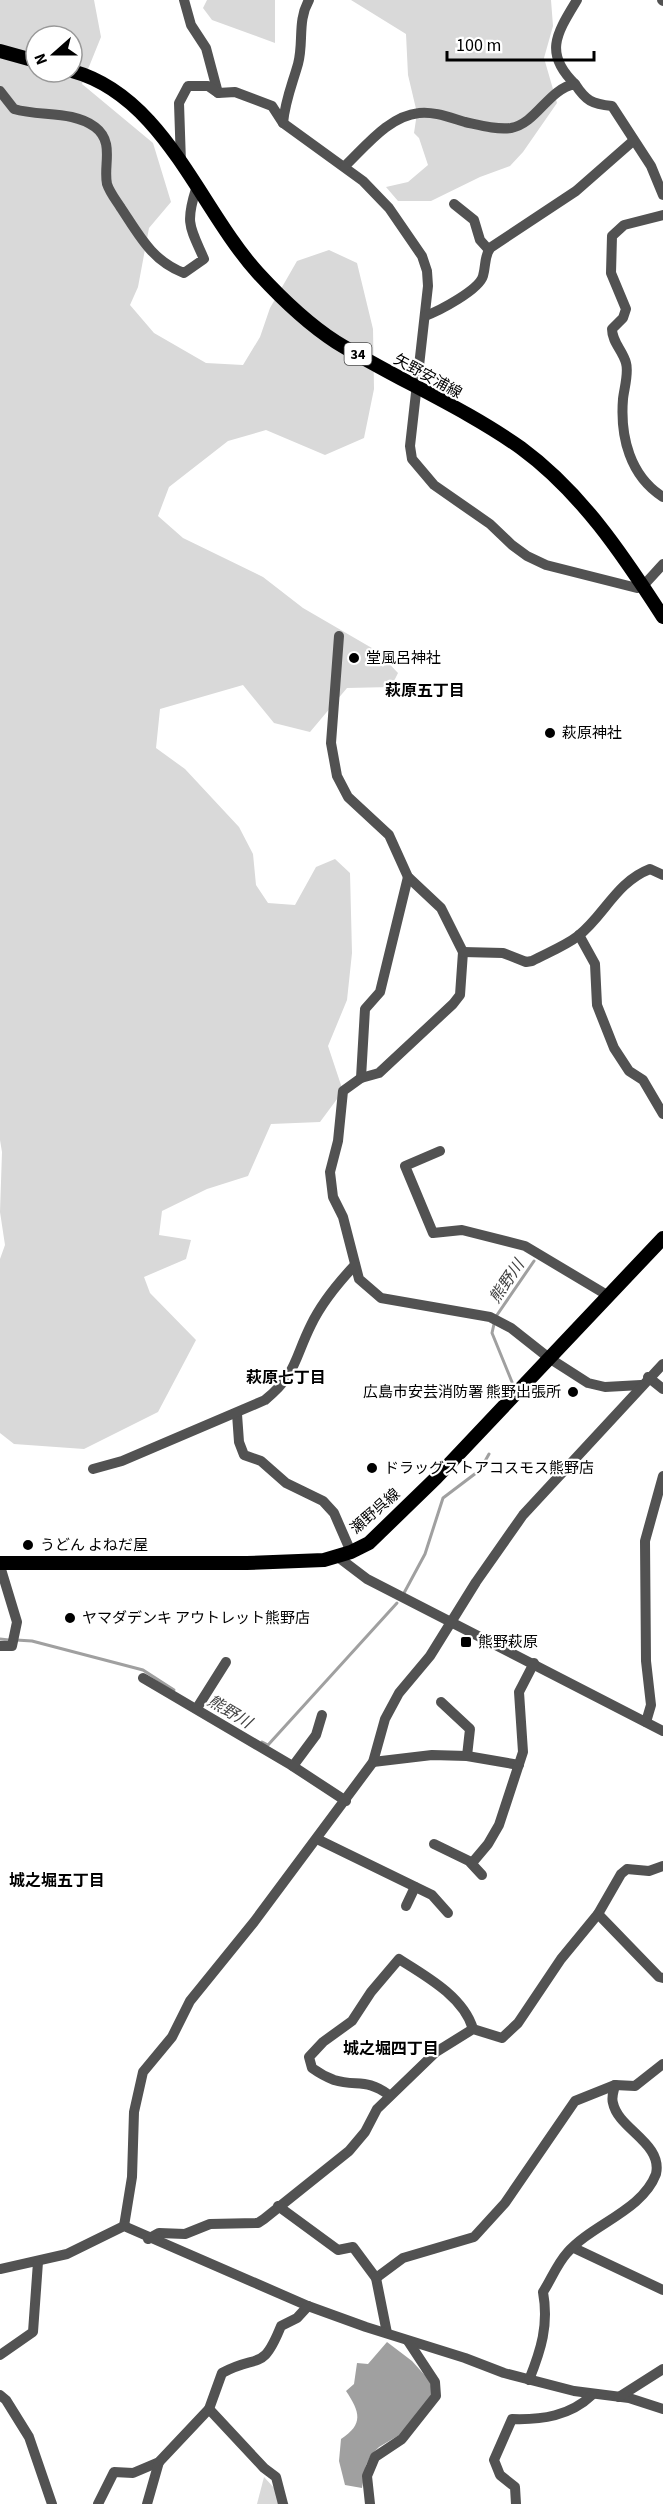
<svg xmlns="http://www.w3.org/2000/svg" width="663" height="2504" font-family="'Source Sans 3','Noto Sans JP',sans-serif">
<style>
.green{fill:#d9d9d9;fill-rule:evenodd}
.water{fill:#a0a0a0}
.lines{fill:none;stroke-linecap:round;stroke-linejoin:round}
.stream{stroke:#a0a0a0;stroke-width:3}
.minor{stroke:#525252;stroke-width:10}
.major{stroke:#000;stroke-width:14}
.poi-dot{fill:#000;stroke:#fff;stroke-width:2}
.labels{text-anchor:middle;stroke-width:4.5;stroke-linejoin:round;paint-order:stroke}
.shield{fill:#fff;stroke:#4c4c4c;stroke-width:1.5}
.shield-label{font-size:14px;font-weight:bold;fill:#000}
.street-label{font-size:15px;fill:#000;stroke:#fff}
.poi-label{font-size:15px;fill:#000;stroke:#fff;text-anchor:start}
.neighbourhood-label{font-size:16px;font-weight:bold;fill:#000;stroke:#fff}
.water-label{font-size:16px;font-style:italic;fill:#414141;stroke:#fff}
</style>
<rect width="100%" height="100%" fill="#fff"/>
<g class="green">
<path d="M 0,0 L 94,0 L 101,37 L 82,84 L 153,143 L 171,202 L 149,228 L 138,287 L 130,305 L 154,333 L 206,363 L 243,365 L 260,337 L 270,308 L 297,261 L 329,250 L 357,263 L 373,329 L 374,389 L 364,438 L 325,455 L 266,430 L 228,441 L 169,487 L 158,516 L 183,538 L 263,577 L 303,608 L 377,651 L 398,673 L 391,687 L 347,688 L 310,732 L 274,723 L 243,685 L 160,709 L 156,748 L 185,769 L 239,827 L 253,854 L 256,885 L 268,903 L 295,905 L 316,867 L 335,859 L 350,873 L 352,953 L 347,1000 L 328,1046 L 343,1091 L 320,1122 L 271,1124 L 248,1176 L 207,1189 L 162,1211 L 159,1235 L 191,1240 L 186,1259 L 144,1277 L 150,1293 L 196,1340 L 158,1412 L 84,1449 L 14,1444 L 0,1433 L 0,1259 L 5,1245 L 0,1212 L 2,1152 L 0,1140 ZM 36,36 L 72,36 L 72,72 L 36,72 Z"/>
<path d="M 207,0 L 275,0 L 275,43 L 212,20 L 203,8 Z"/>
<path d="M 351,0 L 551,0 L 553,26 L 544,58 L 557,103 L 523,152 L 510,166 L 480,177 L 431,201 L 398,201 L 386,187 L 408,182 L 428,165 L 419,138 L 414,133 L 417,113 L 408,75 L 406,34 Z"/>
<path d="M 264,2477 L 289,2504 L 257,2504 Z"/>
</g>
<path class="water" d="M 387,2342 L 412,2361 L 430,2381 L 432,2391 L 430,2399 L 401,2434 L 379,2447 L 371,2455 L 366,2465 L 362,2488 L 345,2485 L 339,2461 L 341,2439 C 364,2424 360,2412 346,2391 L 354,2384 L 357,2363 L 368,2364 Z"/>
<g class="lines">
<g class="stream">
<path d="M 497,1315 L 534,1261"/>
<path d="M 494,1324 L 492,1333 L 512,1382"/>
<path d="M 404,1593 L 425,1554 L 443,1498 L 480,1470 L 489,1454"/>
<path d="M 0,1639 L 9,1640"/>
<path d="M 16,1640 L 32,1641 L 143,1670 L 174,1690"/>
<path d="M 262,1742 L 268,1745 L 397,1603"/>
</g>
<g class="minor">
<path d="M 184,0 L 191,25 L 206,48 L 218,93"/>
<path d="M 662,0 L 663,1"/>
<path d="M 575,84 C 543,53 557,33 577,0"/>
<path d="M 0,91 L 14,109 C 40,117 72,110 95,127 C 115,142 103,165 107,184 C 110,193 116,200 121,208 C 139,235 152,261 184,273 L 204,259 C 190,227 185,224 196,189"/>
<path d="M 283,123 C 285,101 292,85 298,64 C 304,42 297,21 309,0"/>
<path d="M 181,163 L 179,103 L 188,86 L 208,86 L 218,93 L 235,92 L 272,106 L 283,123 L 363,181 L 389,208 L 422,256 L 427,271 L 428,286 L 410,446 L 412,459 L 434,485 L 490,524 L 512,545 L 527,556 L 546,565 L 637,588 L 643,586 L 663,564"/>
<path d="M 345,166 C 366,146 389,116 419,113 C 433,111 451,118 465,122 C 479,125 496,130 511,128 C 537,123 548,89 575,84 C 586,101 592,104 612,106 L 651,166 L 663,195"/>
<path d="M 454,204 L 474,220 L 480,240 L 489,250"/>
<path d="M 663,215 L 624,225 L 612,236 L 611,273 L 626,309 L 623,318 L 612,329 C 612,342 623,351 626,363 C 629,373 624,389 623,399 C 620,437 630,476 663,497"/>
<path d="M 425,316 C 439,311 479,290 483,276 C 486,266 484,257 490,248 L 576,191 L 633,141"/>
<path d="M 339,636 L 331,743 L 337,776 L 348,797 L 389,835 L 408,877 L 441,908 L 463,952 L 460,995 L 453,1004 L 379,1073 L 361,1078 L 343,1091 L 338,1141 L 330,1172 L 333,1197 L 343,1217 L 359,1279 L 381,1298 L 490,1317 L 511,1328 L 549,1358 L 588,1383 L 605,1387 L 641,1385"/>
<path d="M 579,935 L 595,964 L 597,1005 L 614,1048 L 629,1071 L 643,1080 L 663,1114"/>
<path d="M 463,952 L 503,953 L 526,962 L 532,961 C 547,953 565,946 578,936 C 604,916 616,882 650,869 L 663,875"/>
<path d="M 361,1078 L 365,1009 L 380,992 L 408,877"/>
<path d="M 440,1151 L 405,1166 L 433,1233 L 462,1230 L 525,1246 L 607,1295"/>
<path d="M 648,1377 L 663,1389"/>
<path d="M 237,1414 L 239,1442 L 244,1455 L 261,1461 L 286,1483 L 323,1501 L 334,1513 L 351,1552"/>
<path d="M 93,1469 L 122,1461 L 265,1400 C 297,1374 294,1359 311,1325 C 322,1302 338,1283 355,1265"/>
<path d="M 338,1557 L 367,1579 L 663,1731"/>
<path d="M 0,1566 L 17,1622 L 12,1646 L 0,1646"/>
<path d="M 143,1678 L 291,1765 L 346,1801"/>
<path d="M 441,1702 L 470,1729 L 467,1756"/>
<path d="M 197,1708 L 226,1662"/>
<path d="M 646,1722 L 651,1705 L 646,1661 L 645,1541 L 663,1476"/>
<path d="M 373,1762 L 432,1755 L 467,1756 L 519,1765"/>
<path d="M 293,1766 L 316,1735 L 322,1715"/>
<path d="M 317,1839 L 432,1895 L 448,1913"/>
<path d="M 434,1844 L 469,1861 L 482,1875"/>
<path d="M 472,1863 L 488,1844 L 499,1825 L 523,1752 L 519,1692 L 534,1663"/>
<path d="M 406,1906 L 415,1887"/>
<path d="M 598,1914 L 659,1977 L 663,1978"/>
<path d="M 389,2095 C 366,2078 357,2087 334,2080 C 326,2077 319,2073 312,2068 L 309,2057 L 323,2042 L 352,2021 L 371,1992 L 399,1959 C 426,1976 464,1997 473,2029"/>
<path d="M 278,2206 L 338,2250 L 353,2247 L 376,2278 L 387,2333"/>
<path d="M 124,2226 L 132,2177 L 134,2112 L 143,2072 L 172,2037 L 190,2001 L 254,1922 L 373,1762 L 385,1719 L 399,1693 L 430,1656 L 476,1582 L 523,1515 L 663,1364"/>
<path d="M 148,2239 L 159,2233 L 185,2234 L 210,2224 L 258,2223 L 264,2219 L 349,2151 L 365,2132 L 377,2109 L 436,2052 L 473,2029 L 502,2038 L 518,2023 L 561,1959 L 598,1914 L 621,1874 L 627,1869 L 649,1871 L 663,1866"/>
<path d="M 574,2248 L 663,2290"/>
<path d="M 0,2269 L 67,2254 L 124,2226 L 308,2306 L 366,2327 L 465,2358 L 504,2373 L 574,2391 L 629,2398 L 663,2409"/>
<path d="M 376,2278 L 403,2258 L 474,2237 L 505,2203 L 575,2101 L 615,2085 L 635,2086 L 663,2064"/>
<path d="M 0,2355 L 33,2332 L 38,2262"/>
<path d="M 529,2380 C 541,2350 549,2325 543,2292 C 551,2280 557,2264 567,2253 C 592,2224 642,2211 656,2174 C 663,2143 618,2129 613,2103 C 611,2097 614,2090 615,2085"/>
<path d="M 0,2395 L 6,2400 L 29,2437 L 52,2504"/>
<path d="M 619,2397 L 663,2369"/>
<path d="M 209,2409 L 264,2468 L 276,2477 L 283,2504"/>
<path d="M 98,2504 L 114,2472 L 133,2473 L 159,2462 L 209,2409 L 222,2373 C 259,2353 262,2373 281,2326 L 297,2318 L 308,2306"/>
<path d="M 147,2504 L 159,2462"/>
<path d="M 370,2504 L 367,2476 L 375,2457 L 402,2439 L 436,2396 L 435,2382 L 408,2341"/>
<path d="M 516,2504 L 515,2487 L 500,2475 L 494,2460 L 512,2419 C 542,2420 570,2416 592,2395"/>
</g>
<g class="major">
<path d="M 0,51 L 36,61"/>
<path d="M 72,71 C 164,96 199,208 258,273 C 281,298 308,324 336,342 C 396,379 463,407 521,448 C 581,492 623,555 663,617"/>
<path d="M 0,1563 L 247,1563 L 324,1560 L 351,1552 L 369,1543 L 436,1478 L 663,1238"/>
</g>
</g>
<g class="poi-dot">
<circle cx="354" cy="658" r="6"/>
<circle cx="550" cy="733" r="6"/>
<circle cx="573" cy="1392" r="6"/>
<circle cx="372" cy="1468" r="6"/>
<circle cx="28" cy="1545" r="6"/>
<circle cx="70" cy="1618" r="6"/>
<rect x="460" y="1636" width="12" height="12" rx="3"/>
</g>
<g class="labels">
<rect class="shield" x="344.5" y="343" width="27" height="22" rx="4.5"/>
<g class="shield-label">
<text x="358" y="359">34</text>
</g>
<g class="street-label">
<text transform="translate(428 376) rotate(29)" y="5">矢野安浦線</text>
<text transform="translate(375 1511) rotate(-41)" y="5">瀬野呉線</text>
</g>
<g class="poi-label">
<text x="366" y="663">堂風呂神社</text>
<text x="562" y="738">萩原神社</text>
<text x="561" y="1397" text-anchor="end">広島市安芸消防署 熊野出張所</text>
<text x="384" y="1473">ドラッグストアコスモス熊野店</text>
<text x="40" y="1550">うどん よねだ屋</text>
<text x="82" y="1623">ヤマダデンキ アウトレット熊野店</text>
<text x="478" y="1647">熊野萩原</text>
</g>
<g class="neighbourhood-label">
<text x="425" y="696">萩原五丁目</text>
<text x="286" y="1383">萩原七丁目</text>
<text x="57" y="1886">城之堀五丁目</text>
<text x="391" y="2054">城之堀四丁目</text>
</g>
<g class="water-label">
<text transform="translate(506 1281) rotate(-56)" y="6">熊野川</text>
<text transform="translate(230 1711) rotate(31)" y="6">熊野川</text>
</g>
</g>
<g transform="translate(54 54) rotate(249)"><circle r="28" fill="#ffffff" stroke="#999999" stroke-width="1.5"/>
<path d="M0-4.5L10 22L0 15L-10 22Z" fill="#000000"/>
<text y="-9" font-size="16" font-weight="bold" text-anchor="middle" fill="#000000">N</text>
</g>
<path d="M447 51v9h147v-9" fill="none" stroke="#000000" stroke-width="3"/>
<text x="456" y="51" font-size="18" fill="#000000" stroke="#ffffff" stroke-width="4.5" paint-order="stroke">100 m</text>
</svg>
